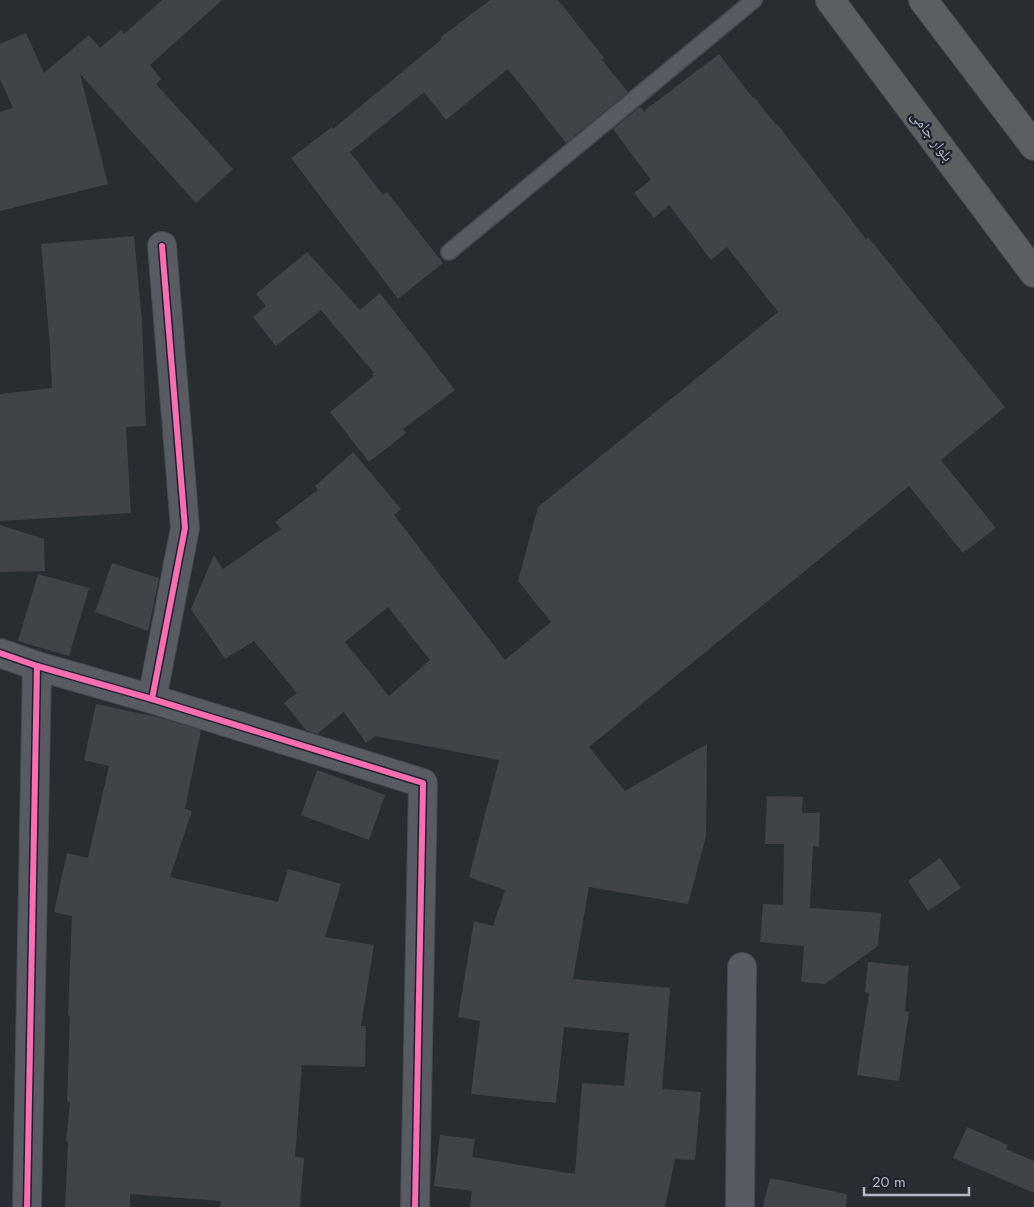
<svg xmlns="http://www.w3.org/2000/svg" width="1034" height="1207" font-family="Jost,'Noto Naskh Arabic',sans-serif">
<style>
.building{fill:#404449;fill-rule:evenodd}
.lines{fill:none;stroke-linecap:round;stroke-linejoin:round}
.lane-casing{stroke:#46494d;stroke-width:18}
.street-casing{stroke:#46494d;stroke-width:30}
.highway-casing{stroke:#44494e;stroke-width:30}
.lane{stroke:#585b61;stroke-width:15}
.street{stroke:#585b61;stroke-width:28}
.highway{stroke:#5c5f62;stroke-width:28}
.cycleway-casing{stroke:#1c232c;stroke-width:9}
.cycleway{stroke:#f96db3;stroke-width:6}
.labels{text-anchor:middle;stroke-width:4.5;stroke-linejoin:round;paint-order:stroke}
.street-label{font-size:15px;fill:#b2b9c4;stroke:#1c232c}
</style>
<rect width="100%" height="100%" fill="#282d32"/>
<g class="building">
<path d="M 162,0 L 222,0 L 150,65 L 161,79 L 156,84 L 233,169 L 196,203 L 80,74 L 108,184 L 0,211 L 0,112 L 13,108 L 0,79 L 0,44 L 26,33 L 44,73 L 89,35 L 100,48 L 121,30 L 124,34 Z"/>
<path d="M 490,0 L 558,0 L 604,58 L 602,60 L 628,92 L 566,143 L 508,69 L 446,120 L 424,92 L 350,152 L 383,195 L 387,192 L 443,263 L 398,299 L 291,158 L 332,127 L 333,129 L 442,39 L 441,37 Z"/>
<path d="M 719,54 L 753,98 L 754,97 L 776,125 L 777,124 L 866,239 L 868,237 L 1005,407 L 941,460 L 996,528 L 963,553 L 909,486 L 589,747 L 625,791 L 707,744 L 706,836 L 688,904 L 589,887 L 573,979 L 670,988 L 662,1089 L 701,1092 L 695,1160 L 675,1159 L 665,1207 L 470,1207 L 472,1191 L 434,1186 L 440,1135 L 475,1139 L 472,1157 L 575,1174 L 582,1083 L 624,1086 L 629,1033 L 564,1027 L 556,1103 L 471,1094 L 480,1021 L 458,1017 L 474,921 L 493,926 L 505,890 L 469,877 L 499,760 L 375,736 L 366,743 L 344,712 L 317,734 L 306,730 L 284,703 L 297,693 L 254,641 L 225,659 L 191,609 L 214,555 L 223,569 L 281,529 L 275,522 L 318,490 L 315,486 L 353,452 L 401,509 L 394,515 L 505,660 L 551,622 L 518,581 L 538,507 L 778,312 L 727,247 L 711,260 L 669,205 L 654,218 L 634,193 L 651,180 L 613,129 L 640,107 L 644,111 ZM 388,607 L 430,660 L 389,696 L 345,642 Z"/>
<path d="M 134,236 L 142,322 L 146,426 L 126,427 L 131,513 L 0,521 L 0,394 L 52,388 L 50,346 L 41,244 Z"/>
<path d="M 307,252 L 360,310 L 380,293 L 455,390 L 403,429 L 406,433 L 369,462 L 330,412 L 374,376 L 372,374 L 374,373 L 321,310 L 276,346 L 253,317 L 266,306 L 256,294 Z"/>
<path d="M 0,525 L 44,539 L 45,571 L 0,572 Z"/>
<path d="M 112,563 L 159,578 L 148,631 L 95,612 Z"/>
<path d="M 38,574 L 89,588 L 69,656 L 18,641 Z"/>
<path d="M 96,704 L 157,717 L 201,730 L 185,809 L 192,811 L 170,877 L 278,902 L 288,869 L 341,884 L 325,937 L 374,945 L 361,1026 L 366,1026 L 365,1067 L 302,1065 L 295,1157 L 304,1158 L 300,1207 L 220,1207 L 221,1201 L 130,1194 L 130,1207 L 65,1207 L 68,1142 L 66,1142 L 70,1102 L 67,1101 L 70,1016 L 68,1015 L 72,916 L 54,912 L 67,853 L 88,858 L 109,766 L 84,760 Z"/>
<path d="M 317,770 L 385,795 L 369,840 L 301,815 Z"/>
<path d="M 767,796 L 803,797 L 802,813 L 820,813 L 819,847 L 813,846 L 810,908 L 881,913 L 878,946 L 825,984 L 801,982 L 804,946 L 760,942 L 763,904 L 783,905 L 784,844 L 765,844 Z"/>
<path d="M 940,858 L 961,888 L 928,911 L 908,881 Z"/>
<path d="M 868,962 L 909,966 L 905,1011 L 909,1012 L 899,1081 L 857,1075 L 869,993 L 865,992 Z"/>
<path d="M 967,1127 L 1008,1145 L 1006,1149 L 1034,1161 L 1034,1193 L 953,1158 Z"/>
<path d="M 770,1178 L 847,1194 L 846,1207 L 763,1207 Z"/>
</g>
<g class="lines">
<g class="lane-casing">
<path id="lane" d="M 449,252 L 754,0"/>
</g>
<g class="street-casing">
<g id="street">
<path d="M 0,653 L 37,666 L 152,699 L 423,783 L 415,1207"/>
<path d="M 152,699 L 185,528 L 162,246"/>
<path d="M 27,1207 L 37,666"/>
<path d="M 740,1207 L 742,967"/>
</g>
</g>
<g class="highway-casing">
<g id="highway">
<path d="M 830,0 L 1034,273"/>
<path d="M 923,0 L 1034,146"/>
</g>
</g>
<use href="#lane" class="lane"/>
<use href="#street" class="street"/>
<use href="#highway" class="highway"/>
<g class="cycleway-casing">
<g id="cycleway">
<path d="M 0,653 L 37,666 L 152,699 L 423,783 L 415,1207"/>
<path d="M 152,699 L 185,528 L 162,246"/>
<path d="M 27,1207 L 37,666"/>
</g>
</g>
<use href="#cycleway" class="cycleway"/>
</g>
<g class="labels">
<g class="street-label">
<text transform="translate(932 136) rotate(53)" y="5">بلوار جامی</text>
</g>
</g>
<path d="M864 1187v8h105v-8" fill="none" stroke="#b2b9c4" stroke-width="2.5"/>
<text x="872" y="1187" font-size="15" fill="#b2b9c4" stroke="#1c232c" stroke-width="4" paint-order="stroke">20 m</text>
</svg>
